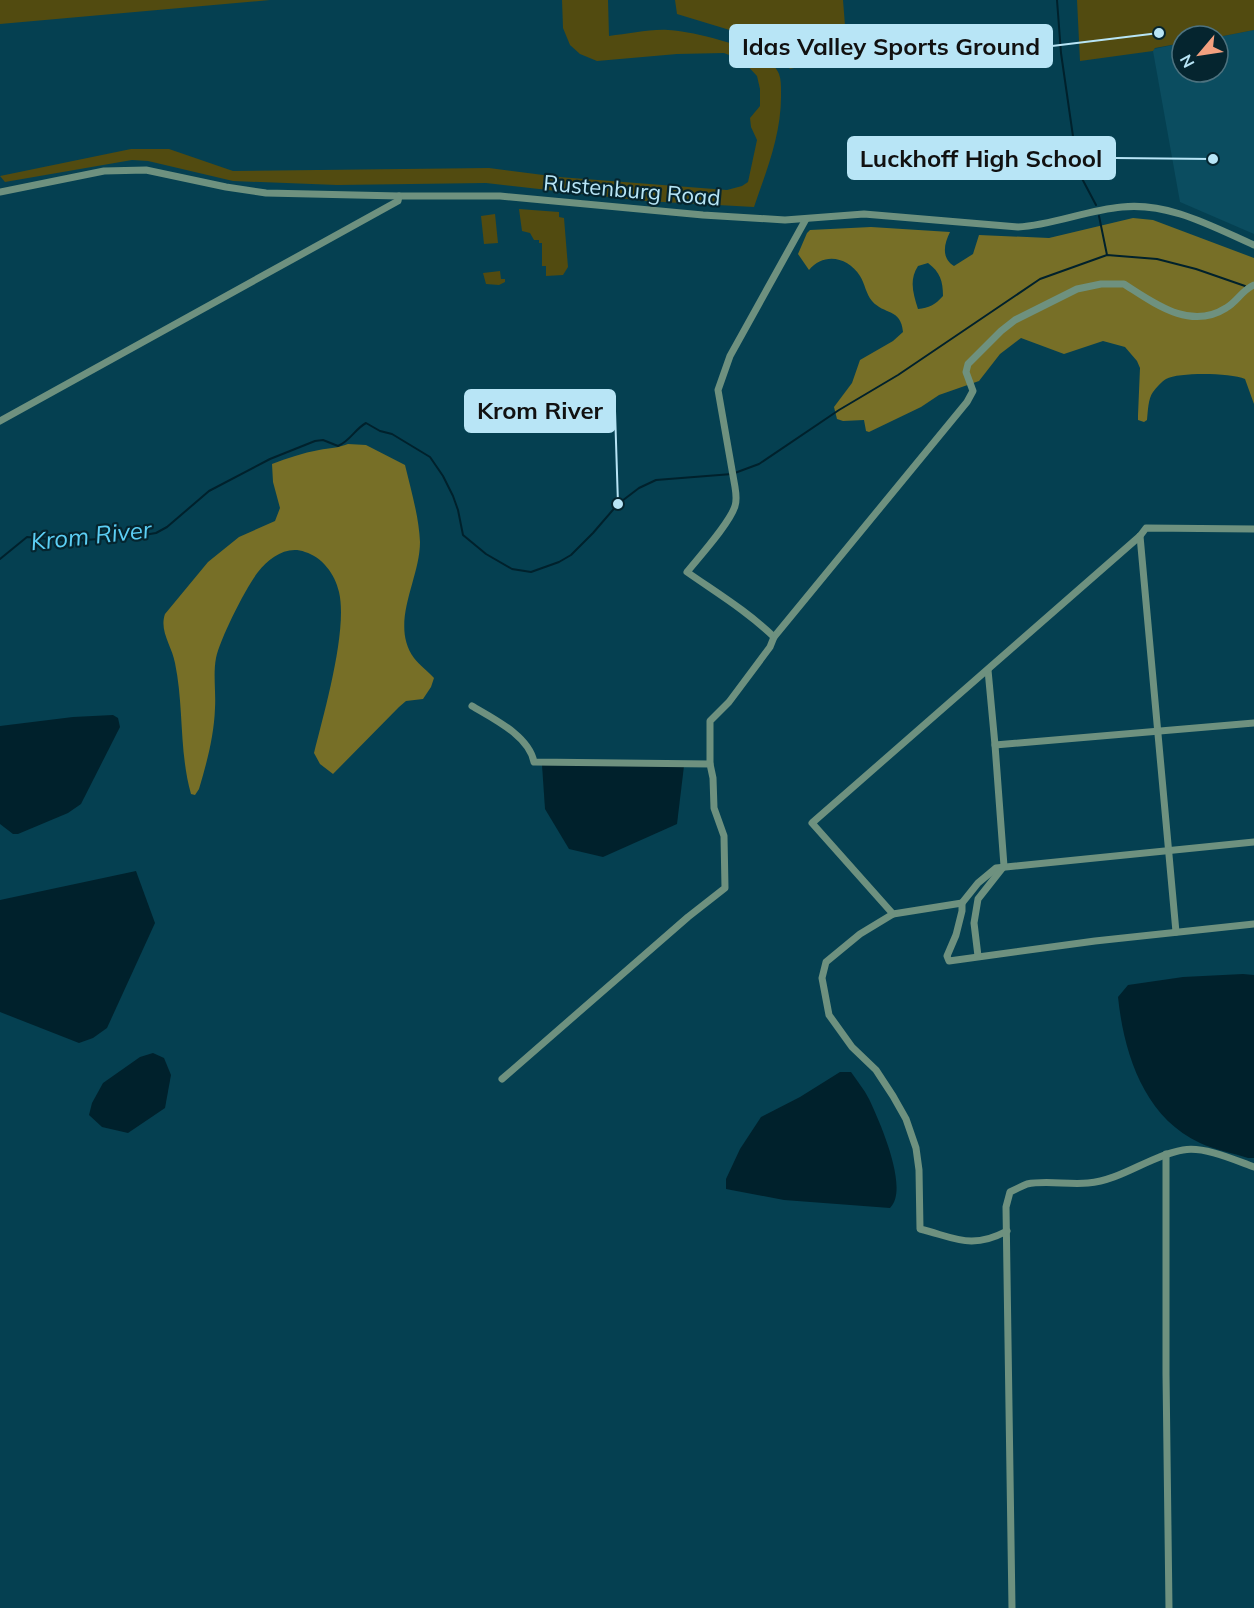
<svg xmlns="http://www.w3.org/2000/svg" width="1254" height="1608" font-family="Mulish,sans-serif">
<style>
.built{fill:#0b4d60}
.green{fill:#524b10}
.forest{fill:#776f27;fill-rule:evenodd}
.water{fill:#00212c}
.lines{fill:none;stroke-linecap:round;stroke-linejoin:round}
.stream{stroke:#00212c;stroke-width:2}
.minor{stroke:#6e917f;stroke-width:7}
.labels{text-anchor:middle;stroke-width:4.5;stroke-linejoin:round;paint-order:stroke}
.street-label{font-size:22px;fill:#b8e5f6;stroke:#05252f}
.water-label{font-size:24px;font-style:italic;fill:#5ccff5;stroke:#05252f}
.leader{fill:none;stroke:#b8e5f6;stroke-width:2}
.callout-dot{fill:#b8e5f6;stroke:#05252f;stroke-width:2}
.callout{fill:#b8e5f6;stroke:#b8e5f6;stroke-width:2}
.callout-label{font-size:24px;text-anchor:middle;font-weight:bold;fill:#111}
</style>
<rect width="100%" height="100%" fill="#054051"/>
<path class="built" d="M 1254,30 L 1254,234 L 1180,202 L 1153,51 L 1154,49 L 1182,43 L 1182,72 L 1218,72 L 1218,37 Z"/>
<g class="green">
<path d="M 0,0 L 270,0 L 0,24 Z"/>
<path d="M 562,0 L 608,0 L 609,36 C 628,34 649,29 668,30 C 693,31 770,49 779,74 C 781,79 781,86 781,92 C 782,133 767,169 754,207 L 645,201 L 486,183 L 337,185 L 233,181 L 148,161 L 132,160 L 5,182 L 0,176 L 131,149 L 169,149 L 233,171 L 489,168 L 559,177 L 727,190 L 742,186 L 748,182 L 757,140 L 751,127 L 750,118 L 760,106 L 760,89 L 757,76 L 742,60 L 724,53 L 677,54 L 597,61 L 580,54 L 570,45 L 563,28 Z"/>
<path d="M 675,0 L 843,0 L 847,51 L 841,57 L 790,69 L 777,54 L 756,38 L 677,14 Z"/>
<path d="M 1077,0 L 1254,0 L 1254,30 L 1218,37 L 1182,36 L 1182,43 L 1155,48 L 1153,51 L 1080,61 Z"/>
<path d="M 519,209 L 559,212 L 559,217 L 564,218 L 568,267 L 563,275 L 546,276 L 546,266 L 542,266 L 542,243 L 539,243 L 539,240 L 534,240 L 530,233 L 522,231 Z"/>
<path d="M 495,214 L 498,243 L 484,244 L 481,216 Z"/>
<path d="M 500,271 L 501,279 L 505,279 L 505,282 L 499,285 L 486,284 L 483,273 Z"/>
</g>
<g class="forest">
<path d="M 1133,218 L 1153,220 L 1254,258 L 1254,404 L 1245,379 C 1230,373 1180,372 1166,379 C 1161,382 1156,388 1153,392 C 1148,399 1148,411 1147,420 L 1144,422 L 1138,420 L 1138,415 L 1140,368 L 1137,361 L 1125,347 L 1103,341 L 1064,354 L 1021,338 L 1000,354 L 979,381 L 939,395 L 921,407 L 869,432 L 866,431 L 864,420 L 843,421 L 837,419 L 834,407 L 852,383 L 860,360 L 893,341 L 903,332 C 901,308 884,315 872,301 C 866,294 865,284 860,276 C 848,257 824,252 809,270 L 798,254 L 807,233 L 810,230 L 871,227 L 950,232 C 944,244 941,258 954,266 L 973,254 L 979,235 L 1049,238 ZM 928,263 C 940,272 943,281 943,296 C 935,305 929,308 918,309 C 913,293 909,280 918,266 Z"/>
<path d="M 348,444 L 366,445 L 405,465 C 411,490 419,517 420,542 C 420,580 389,623 414,658 C 419,665 428,671 434,678 L 431,687 L 423,699 L 406,701 L 399,707 L 333,774 L 320,764 L 314,753 C 324,713 348,630 339,592 C 335,574 322,557 305,552 C 287,545 269,558 258,572 C 246,587 220,639 216,658 C 213,674 216,692 215,708 C 214,736 207,762 199,789 L 195,795 L 191,794 C 179,752 184,706 175,663 C 172,646 159,631 165,614 L 208,562 L 239,537 L 275,521 L 280,508 L 273,482 L 272,464 C 287,458 303,453 319,450 C 330,448 338,448 348,444 Z"/>
</g>
<g class="water">
<path d="M 113,715 L 118,718 L 120,727 L 81,804 L 68,813 L 18,834 L 13,834 L 0,824 L 0,726 L 73,717 Z"/>
<path d="M 542,765 L 684,766 L 677,824 L 603,857 L 569,849 L 545,809 Z"/>
<path d="M 136,871 L 155,923 L 107,1028 L 93,1038 L 79,1043 L 0,1012 L 0,900 Z"/>
<path d="M 1243,974 L 1254,975 L 1254,1158 L 1248,1158 C 1233,1153 1215,1150 1200,1143 C 1144,1117 1124,1054 1118,997 L 1128,985 L 1183,977 Z"/>
<path d="M 153,1053 L 164,1058 L 171,1075 L 165,1108 L 128,1133 L 102,1127 L 89,1115 L 92,1103 L 103,1083 L 140,1057 Z"/>
<path d="M 840,1072 L 851,1072 C 857,1081 864,1089 869,1099 C 879,1120 910,1189 890,1208 L 784,1200 L 726,1189 L 726,1179 L 740,1149 L 761,1117 L 800,1097 Z"/>
</g>
<g class="lines">
<g class="stream">
<path d="M 1057,0 L 1061,53 L 1078,171 L 1096,205"/>
<path d="M 1099,216 L 1107,255"/>
<path d="M 0,559 L 27,537 L 72,541 L 138,536 L 156,533 L 167,527 L 209,491 L 270,459 L 315,441 L 323,440 L 338,446 C 350,441 355,429 366,423 L 380,431 L 392,434 L 430,457 L 443,476 L 453,496 L 458,510 L 463,535 L 486,554 L 512,569 L 531,572 L 559,562 L 571,555 L 593,533 L 618,504 L 639,488 L 656,480 L 732,474 L 759,464 L 839,410 L 898,375 L 1040,279 L 1107,255 L 1157,259 L 1196,269 L 1245,286"/>
</g>
<g class="minor">
<path d="M 0,192 L 104,171 L 146,170 L 226,187 L 266,193 L 399,196 L 500,196 L 703,215 L 785,220 L 864,214 L 1018,227 C 1053,225 1087,210 1122,207 C 1169,202 1213,227 1254,245"/>
<path d="M 0,421 L 398,201 L 399,196"/>
<path d="M 1140,536 L 1176,932"/>
<path d="M 774,637 L 967,402 L 973,391 L 966,372 L 968,364 L 1001,331 L 1015,320 L 1077,289 L 1101,284 L 1124,284 C 1154,303 1190,331 1226,308 C 1237,302 1242,290 1254,285"/>
<path d="M 988,670 L 995,745"/>
<path d="M 472,706 C 494,719 529,736 534,762 L 710,764 L 713,778 L 714,808 L 724,836 L 725,888 L 688,917 L 502,1079"/>
<path d="M 710,764 L 710,721 L 729,702 L 770,647 L 774,637 C 747,611 717,593 687,572 C 699,557 730,523 735,506 C 737,500 736,493 735,487 L 718,390 L 730,356 L 806,219"/>
<path d="M 1254,842 L 996,868 L 978,883 L 962,903 L 962,911 L 956,935 L 947,956 L 949,961 L 1095,941 L 1254,924"/>
<path d="M 893,914 L 962,903"/>
<path d="M 978,956 L 974,923 L 978,899 L 1004,866 L 995,745 L 1254,723"/>
<path d="M 1166,1154 L 1166,1374 L 1169,1608"/>
<path d="M 1007,1231 C 971,1250 956,1238 920,1229 L 919,1170 L 916,1148 L 906,1119 L 893,1096 L 876,1070 L 852,1047 L 829,1015 L 822,978 L 826,962 L 860,934 L 893,914 L 812,823 L 1140,536 L 1146,528 L 1254,529"/>
<path d="M 1012,1608 L 1006,1207 L 1010,1192 C 1016,1189 1022,1186 1027,1184 C 1046,1180 1068,1185 1088,1183 C 1122,1180 1149,1156 1183,1150 C 1204,1146 1235,1160 1254,1167"/>
</g>
</g>
<g class="labels">
<g class="street-label">
<text transform="translate(632 190) rotate(5)" y="8">Rustenburg Road</text>
</g>
<g class="water-label">
<text transform="translate(91 536) rotate(-6)" y="8">Krom River</text>
</g>
</g>
<path class="leader" d="M1159 33L1052 46M1213 159L1115 158M618 504L615 411"/>
<g class="callout-dot">
<circle cx="1159" cy="33" r="6"/>
<circle cx="1213" cy="159" r="6"/>
<circle cx="618" cy="504" r="6"/>
</g>
<g class="callout">
<rect x="730" y="25" width="322" height="42" rx="6"/>
<rect x="848" y="137" width="267" height="42" rx="6"/>
<rect x="465" y="390" width="150" height="42" rx="6"/>
</g>
<g class="callout-label">
<text x="891" y="55">Idas Valley Sports Ground</text>
<text x="981" y="167">Luckhoff High School</text>
<text x="540" y="419">Krom River</text>
</g>
<g transform="translate(1200 54) rotate(241)"><circle r="28" fill="#05252f" stroke="#4d727f" stroke-width="1.5"/>
<path d="M0-4.5L10 22L0 15L-10 22Z" fill="#f2a07f"/>
<text y="-9" font-size="16" font-weight="bold" text-anchor="middle" fill="#b8e5f6">N</text>
</g>
</svg>
